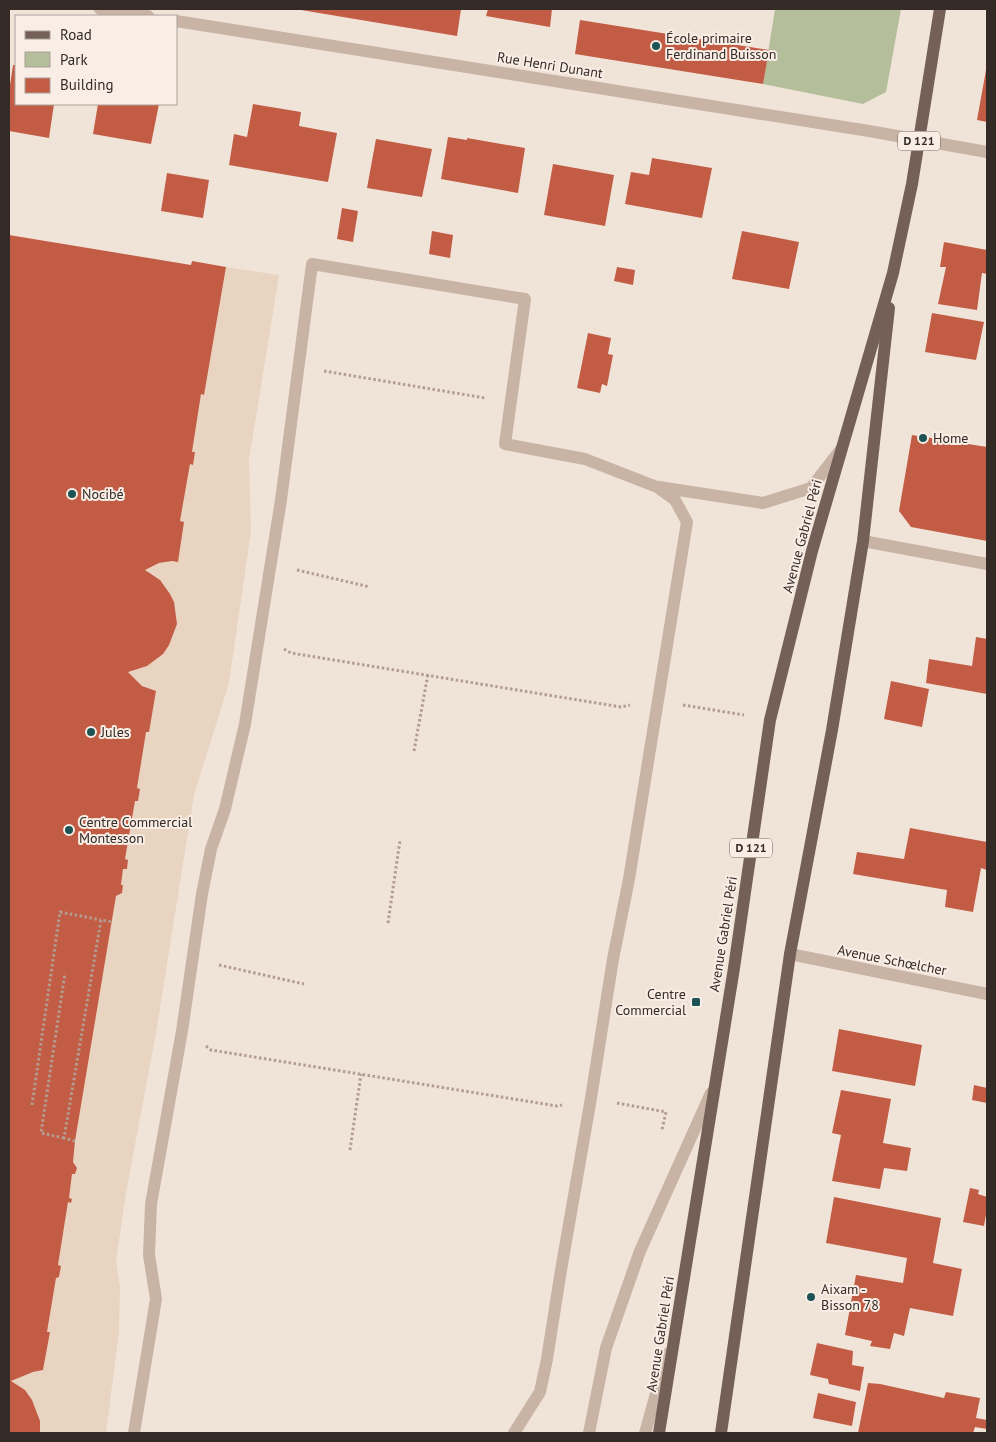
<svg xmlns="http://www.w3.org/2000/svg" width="996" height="1442" font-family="'PT Sans',sans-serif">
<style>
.green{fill:#b4be9a}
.plaza{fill:#e8d4c0}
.building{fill:#c25c45}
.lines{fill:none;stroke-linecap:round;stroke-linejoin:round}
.path{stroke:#b39d90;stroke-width:3;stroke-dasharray:2.5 2.5;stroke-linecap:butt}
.lane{stroke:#c8b3a5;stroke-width:12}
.street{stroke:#c8b3a5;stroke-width:12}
.primary{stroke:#756058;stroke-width:12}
.poi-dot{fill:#1d5354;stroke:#f8eee5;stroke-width:2}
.labels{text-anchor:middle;stroke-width:4;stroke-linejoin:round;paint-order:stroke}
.shield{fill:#f8eee5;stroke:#6f655f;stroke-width:1}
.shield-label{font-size:12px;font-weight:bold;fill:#342a26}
.poi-label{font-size:14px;fill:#342a26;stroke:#f8eee5;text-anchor:start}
.street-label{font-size:14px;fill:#342a26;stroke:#f8eee5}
</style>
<rect width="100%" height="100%" fill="#f0e4d9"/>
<path class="green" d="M 775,9 L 901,9 L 886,92 L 863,104 L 763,84 Z"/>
<path class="plaza" d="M 226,267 L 279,275 L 249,460 L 251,531 L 229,683 L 194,795 L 157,1027 L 126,1193 L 116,1261 L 120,1287 L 119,1331 L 106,1433 L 9,1433 L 9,1382 L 33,1372 L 43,1370 L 50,1333 L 47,1332 L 56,1278 L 59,1277 L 61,1266 L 58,1265 L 68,1202 L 71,1203 L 72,1200 L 69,1198 L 72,1174 L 75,1174 L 77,1168 L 73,1162 L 75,1141 L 116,896 L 122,893 L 123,886 L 121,885 L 123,869 L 127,869 L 128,860 L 125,859 L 135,801 L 138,800 L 140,789 L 137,788 L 148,689 L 142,686 L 128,672 L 64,669 L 50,1109 L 9,1144 L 9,694 L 16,645 L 9,642 L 9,565 L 112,573 L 145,570 L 159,563 L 172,561 L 178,561 L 184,522 L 180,521 L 190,464 L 193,464 L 195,452 L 192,452 L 201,394 L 204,394 Z"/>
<g class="building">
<path d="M 295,9 L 461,9 L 457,36 Z"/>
<path d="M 488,9 L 552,9 L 550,27 L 486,16 Z"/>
<path d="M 580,20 L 769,50 L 763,84 L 575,54 Z"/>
<path d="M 13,65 L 16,65 L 16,104 L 54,104 L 49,138 L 9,131 L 9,92 Z"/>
<path d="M 986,70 L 987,70 L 987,122 L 977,120 Z"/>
<path d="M 98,104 L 159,104 L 151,144 L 93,134 Z"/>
<path d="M 253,104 L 301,112 L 299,126 L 337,133 L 328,182 L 229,165 L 234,134 L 247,137 Z"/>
<path d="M 448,137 L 467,140 L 467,138 L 525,148 L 518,193 L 441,179 Z"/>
<path d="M 376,139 L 432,149 L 422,197 L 367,188 Z"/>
<path d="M 652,158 L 712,168 L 702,218 L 625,204 L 631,172 L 649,175 Z"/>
<path d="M 553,164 L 614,175 L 605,226 L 544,215 Z"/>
<path d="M 167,173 L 209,180 L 203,218 L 161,211 Z"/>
<path d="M 342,208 L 358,211 L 353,242 L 337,239 Z"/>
<path d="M 432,231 L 453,235 L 450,258 L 429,254 Z"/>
<path d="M 742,231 L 799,242 L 789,289 L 732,279 Z"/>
<path d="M 9,235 L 191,265 L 192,261 L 226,267 L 204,395 L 201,394 L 192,452 L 195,452 L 193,465 L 190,464 L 180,521 L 184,522 L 178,562 L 172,561 L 159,563 L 145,570 L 160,580 L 170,594 L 174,602 L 177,624 L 169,645 L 163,654 L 147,666 L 128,672 L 142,686 L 156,691 L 149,732 L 146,732 L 137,788 L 140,789 L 138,801 L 135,801 L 125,859 L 128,860 L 127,869 L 123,869 L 121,885 L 123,885 L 122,893 L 116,896 L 75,1141 L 73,1162 L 77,1168 L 75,1174 L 72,1174 L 69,1198 L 72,1199 L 71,1203 L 68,1202 L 58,1265 L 61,1266 L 59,1277 L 56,1278 L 47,1332 L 50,1332 L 43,1370 L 33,1372 L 11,1381 L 25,1390 L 32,1400 L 40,1421 L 40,1433 L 9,1433 Z"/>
<path d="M 944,242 L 987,250 L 987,274 L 982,273 L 977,310 L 938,304 L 946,267 L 940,267 Z"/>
<path d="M 617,267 L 635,270 L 633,285 L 614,281 Z"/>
<path d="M 932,313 L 984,322 L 976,360 L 925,352 Z"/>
<path d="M 588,333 L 611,338 L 608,354 L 613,355 L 607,386 L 602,384 L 600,393 L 577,388 Z"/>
<path d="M 912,435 L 987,447 L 987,541 L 911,527 L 899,511 Z"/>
<path d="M 976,637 L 987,639 L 987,694 L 926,683 L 929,659 L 972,666 Z"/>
<path d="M 891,681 L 929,689 L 922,727 L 884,719 Z"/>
<path d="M 910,828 L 987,842 L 987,870 L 981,868 L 973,912 L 945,907 L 947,890 L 853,874 L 857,852 L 904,859 Z"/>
<path d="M 839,1029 L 922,1045 L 915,1086 L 832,1071 Z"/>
<path d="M 974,1085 L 987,1088 L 987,1103 L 972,1100 Z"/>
<path d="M 841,1090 L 891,1099 L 883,1143 L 911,1148 L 907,1171 L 884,1168 L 880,1189 L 832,1181 L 841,1135 L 832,1133 Z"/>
<path d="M 970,1188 L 979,1190 L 978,1194 L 987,1197 L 987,1209 L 984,1226 L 963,1222 Z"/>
<path d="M 834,1197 L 941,1218 L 933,1263 L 962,1269 L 953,1316 L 910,1308 L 904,1336 L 894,1333 L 890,1349 L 870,1346 L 872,1341 L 845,1335 L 856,1275 L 903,1283 L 907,1258 L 826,1243 Z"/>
<path d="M 817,1343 L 853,1351 L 852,1365 L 864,1367 L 860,1391 L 829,1384 L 828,1379 L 810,1375 Z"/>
<path d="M 868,1383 L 880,1384 L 944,1398 L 946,1392 L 980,1398 L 976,1418 L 987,1420 L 987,1429 L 975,1427 L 973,1433 L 858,1433 Z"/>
<path d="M 818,1393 L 856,1402 L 852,1426 L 813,1418 Z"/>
</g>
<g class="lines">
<g class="path">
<path d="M 324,371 L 485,398"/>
<path d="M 297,570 L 370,587"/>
<path d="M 284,649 L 291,653 L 621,707 L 630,705"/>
<path d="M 683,705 L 744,715"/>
<path d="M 414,751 L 428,674"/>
<path d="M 388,923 L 400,840"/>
<path d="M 219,965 L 304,984"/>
<path d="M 206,1046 L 211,1050 L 557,1106 L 562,1105"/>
<path d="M 617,1103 L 666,1112 L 662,1130"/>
<path d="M 32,1105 L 60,912 L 101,920"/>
<path d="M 64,1138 L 41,1133 L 65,973"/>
<path d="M 75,1141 L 64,1138 L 101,920 L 113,922"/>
<path d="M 350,1150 L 361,1074"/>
</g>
<g class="lane">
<path d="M 659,487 L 763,503 L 811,488 L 842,448"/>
<path d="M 134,1433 L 156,1299 L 149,1255 L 151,1204 L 182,1031 L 202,894 L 211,849 L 225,809 L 245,724 L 281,500 L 312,264 L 525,299 L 505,444 L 585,459 L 657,487 L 675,500 L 687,522 L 629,879 L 613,959 L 591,1098 L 561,1270 L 547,1359 L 540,1392 L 514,1433"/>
<path d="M 589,1433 L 606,1348 L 640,1251 L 711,1093"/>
<path d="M 645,1433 L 667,1354"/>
</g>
<g class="street">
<path d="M 100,9 L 148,16"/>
<path d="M 176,21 L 869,131 L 987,152"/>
<path d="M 863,541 L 987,564"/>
<path d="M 790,954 L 987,994"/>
</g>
<g class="primary">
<path d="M 659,1433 L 734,968 L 770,720 L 812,551 L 893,273 L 912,184 L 940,9"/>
<path d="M 721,1433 L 790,954 L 832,730 L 863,541 L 889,308"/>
</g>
</g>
<g class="poi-dot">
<circle cx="656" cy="46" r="5"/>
<circle cx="923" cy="438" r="5"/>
<circle cx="72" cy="494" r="5"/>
<circle cx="91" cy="732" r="5"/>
<circle cx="69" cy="830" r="5"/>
<rect x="691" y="997" width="10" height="10" rx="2.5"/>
<circle cx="811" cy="1297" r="5"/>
</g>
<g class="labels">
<g class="shield">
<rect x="898" y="131.5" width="42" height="19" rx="4"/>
<rect x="730" y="838.5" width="42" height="19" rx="4"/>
</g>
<g class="shield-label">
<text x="919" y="145">D 121</text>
<text x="751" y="852">D 121</text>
</g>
<g class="poi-label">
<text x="666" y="43">École primaire<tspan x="666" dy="16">Ferdinand Buisson</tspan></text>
<text x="933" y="443">Home</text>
<text x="82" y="499">Nocibé</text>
<text x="101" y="737">Jules</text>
<text x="79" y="827">Centre Commercial<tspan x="79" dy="16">Montesson</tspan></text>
<text x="686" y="999" text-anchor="end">Centre<tspan x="686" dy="16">Commercial</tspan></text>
<text x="821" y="1294">Aixam -<tspan x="821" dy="16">Bisson 78</tspan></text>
</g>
<g class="street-label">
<text transform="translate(550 65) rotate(9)" y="5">Rue Henri Dunant</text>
<text transform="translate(802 536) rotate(-75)" y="5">Avenue Gabriel Péri</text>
<text transform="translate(723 934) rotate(-81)" y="5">Avenue Gabriel Péri</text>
<text transform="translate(892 960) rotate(11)" y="5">Avenue Schœlcher</text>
<text transform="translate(660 1334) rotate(-81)" y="5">Avenue Gabriel Péri</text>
</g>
</g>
<rect width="996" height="1442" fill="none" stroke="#342a26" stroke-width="20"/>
<rect x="15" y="15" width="162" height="90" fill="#f8eee5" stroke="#aaa099"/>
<rect x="25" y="31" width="25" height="8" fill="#756058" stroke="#aaa099"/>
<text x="60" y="40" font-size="15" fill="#342a26">Road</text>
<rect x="25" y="52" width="25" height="15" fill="#b4be9a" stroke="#aaa099"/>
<text x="60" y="65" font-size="15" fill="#342a26">Park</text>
<rect x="25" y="78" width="25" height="15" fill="#c25c45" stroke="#aaa099"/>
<text x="60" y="90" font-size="15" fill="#342a26">Building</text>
</svg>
